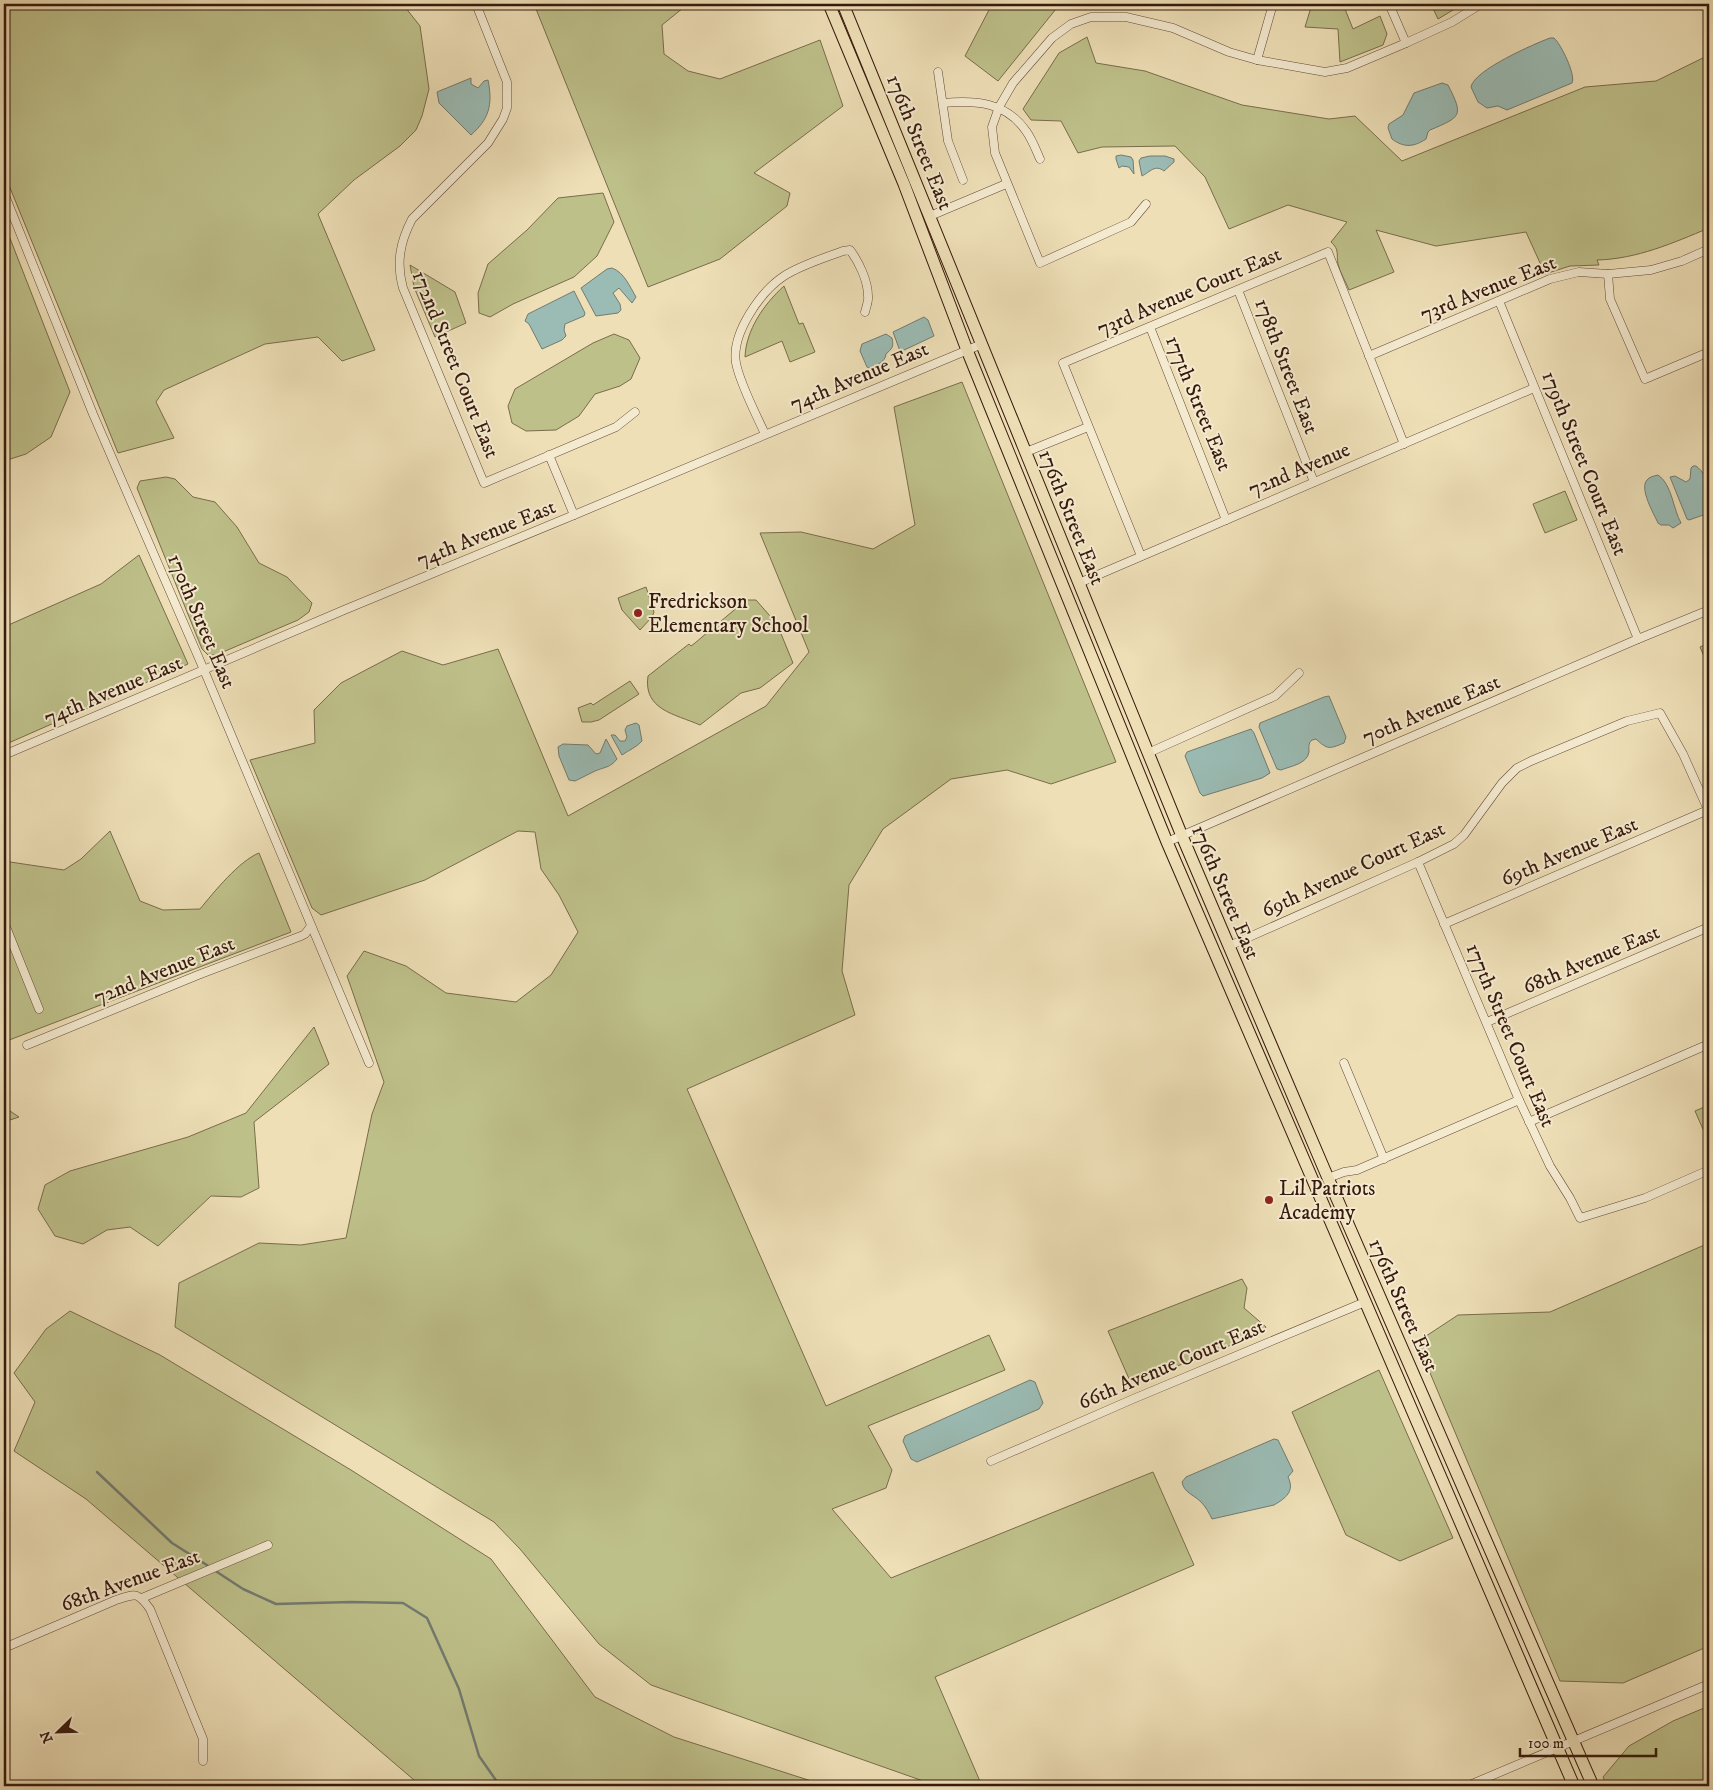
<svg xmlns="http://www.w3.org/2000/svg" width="1713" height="1790" font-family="'IM FELL DW Pica',serif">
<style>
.green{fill:#bec08a;stroke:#7a6c4b}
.water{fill:#9bbcb5;stroke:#737b71}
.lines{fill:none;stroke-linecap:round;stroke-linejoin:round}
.stream{stroke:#737b71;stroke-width:2.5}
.street-casing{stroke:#654a37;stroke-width:9}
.primary-casing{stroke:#37190c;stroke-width:13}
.street{stroke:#f4ead0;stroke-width:8}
.primary{stroke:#eedfb7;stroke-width:11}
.poi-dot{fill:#8f2418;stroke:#f4ead0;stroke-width:2}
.labels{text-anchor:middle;stroke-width:4;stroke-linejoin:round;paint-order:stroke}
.street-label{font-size:21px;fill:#37190c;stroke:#f4ead0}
.poi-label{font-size:21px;fill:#37190c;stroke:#f4ead0;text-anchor:start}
</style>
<rect width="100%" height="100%" fill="#eedfb7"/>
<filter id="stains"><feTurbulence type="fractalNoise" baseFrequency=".004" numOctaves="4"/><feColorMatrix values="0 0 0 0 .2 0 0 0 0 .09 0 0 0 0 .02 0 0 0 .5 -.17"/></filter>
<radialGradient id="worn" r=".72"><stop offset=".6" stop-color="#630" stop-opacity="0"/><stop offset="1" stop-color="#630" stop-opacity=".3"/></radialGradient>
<g class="green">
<path d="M 4,4 L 409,4 L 405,7 L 420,26 L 429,89 L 422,116 L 416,130 L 400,146 L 354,180 L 318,214 L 375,350 L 342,361 L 318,337 L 265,344 L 164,390 L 156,402 L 174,438 L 118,453 L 4,173 Z"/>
<path d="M 534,4 L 688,4 L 662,25 L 664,54 L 688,71 L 720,79 L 820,40 L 843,106 L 754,173 L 790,193 L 787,206 L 720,259 L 648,287 Z"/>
<path d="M 989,4 L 1060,4 L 998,81 L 965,56 L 990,8 Z"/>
<path d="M 1312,4 L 1343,4 L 1353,29 L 1380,16 L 1387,34 L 1383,45 L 1340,62 L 1338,29 L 1305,27 Z"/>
<path d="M 1431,4 L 1463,4 L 1438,19 Z"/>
<path d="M 1087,37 L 1096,63 L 1145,71 L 1242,105 L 1329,119 L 1355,116 L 1402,161 L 1585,87 L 1656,81 L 1709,55 L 1709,228 C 1673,243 1637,259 1597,260 L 1599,265 L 1570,266 L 1545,274 L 1526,232 L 1436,246 L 1376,230 L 1394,272 L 1349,290 C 1346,282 1340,273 1338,264 C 1336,254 1340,250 1331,242 L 1347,222 L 1288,205 L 1229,229 L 1205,177 L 1175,146 L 1102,147 L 1078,153 L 1061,121 L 1031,120 L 1023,109 L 1059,53 Z"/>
<path d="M 603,193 L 614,222 L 597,256 L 574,277 L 513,304 L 490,317 L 479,313 L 478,293 L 488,264 L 527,230 L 558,198 Z"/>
<path d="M 4,223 L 70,392 L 51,437 L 26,454 L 4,461 Z"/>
<path d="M 410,265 L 455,292 L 466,323 L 435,337 L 414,287 Z"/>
<path d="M 784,286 L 799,324 L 803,323 L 815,352 L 790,362 L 782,341 L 745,357 C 746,330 764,304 784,286 Z"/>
<path d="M 614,334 L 629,340 L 640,358 L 631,379 L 620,386 L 595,394 L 579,416 L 556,430 L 526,431 L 512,423 L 508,406 L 515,389 L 593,343 Z"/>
<path d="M 962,382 L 1116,762 L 1051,784 L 1007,770 L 951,779 L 883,829 L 849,885 L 842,971 L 855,1015 L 687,1089 L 826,1406 L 989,1335 L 1005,1370 L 868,1426 L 892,1470 L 886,1488 L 832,1509 L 891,1578 L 1153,1472 L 1194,1565 L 935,1677 L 982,1786 L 952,1786 L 926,1782 L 651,1685 L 599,1644 L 520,1549 L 494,1522 L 175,1327 L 179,1283 L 259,1243 L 301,1245 L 346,1238 L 372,1114 L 384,1082 L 347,976 L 364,951 L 406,966 L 446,993 L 516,1002 L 551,975 L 578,932 L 559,895 L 541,869 L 535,832 L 518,831 L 425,880 L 321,915 L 312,908 L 250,760 L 315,743 L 314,710 L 341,683 L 402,651 L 443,665 L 498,649 L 568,816 L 766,706 L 809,652 L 760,533 L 801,532 L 873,549 L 915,525 L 894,407 Z"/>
<path d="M 166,477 L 175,479 L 193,497 L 215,502 L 237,527 L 259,563 L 287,577 L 312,603 L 309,612 L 298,620 L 216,655 L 208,655 L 202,649 L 137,488 L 140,481 Z"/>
<path d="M 1565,491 L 1577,520 L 1545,533 L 1533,504 Z"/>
<path d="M 139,555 L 188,664 L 4,745 L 4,627 L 101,584 Z"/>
<path d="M 646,587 L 654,612 L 652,617 L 640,630 L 622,610 L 618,598 Z"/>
<path d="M 746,600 L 756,600 L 777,624 L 793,663 L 760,688 L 741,693 L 700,725 C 675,714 643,710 648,676 L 689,644 L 691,646 L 695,643 Z"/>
<path d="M 1709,643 L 1709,668 L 1700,647 Z"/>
<path d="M 630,681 L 639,694 L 599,720 L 591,722 L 582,722 L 578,708 L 591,703 L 593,705 Z"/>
<path d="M 110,831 L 140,901 L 163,910 L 200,909 C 214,892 239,861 259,853 L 291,932 L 4,1042 L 4,853 L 10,862 L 64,870 L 81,859 Z"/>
<path d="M 314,1027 L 329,1064 L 254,1122 L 259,1188 L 241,1197 L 211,1196 L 158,1246 L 130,1227 L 107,1230 L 83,1244 L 55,1236 L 38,1209 L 45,1185 L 70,1171 L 188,1137 L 246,1113 Z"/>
<path d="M 1709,1105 L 1709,1143 L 1695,1111 Z"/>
<path d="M 4,1107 L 19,1117 L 4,1122 Z"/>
<path d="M 1709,1243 L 1709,1646 L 1623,1683 L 1560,1681 L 1417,1342 L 1458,1315 L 1550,1312 Z"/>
<path d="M 1242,1279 L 1247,1288 L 1244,1308 L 1266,1327 L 1262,1333 L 1139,1381 L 1130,1381 L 1108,1331 Z"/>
<path d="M 70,1311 L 160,1355 L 351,1470 L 491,1559 L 595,1697 L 674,1737 L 827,1786 L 421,1786 L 86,1499 L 14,1451 L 35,1402 L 14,1373 L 46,1329 Z"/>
<path d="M 1379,1370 L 1453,1538 L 1400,1561 L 1346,1535 L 1292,1412 Z"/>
<path d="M 1709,1706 L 1709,1786 L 1607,1786 L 1603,1777 L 1629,1746 L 1673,1721 Z"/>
</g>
<g class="water">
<path d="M 1550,38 L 1554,38 C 1561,44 1576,75 1572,83 L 1507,110 L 1498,106 L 1487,108 L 1478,102 L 1471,87 C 1474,70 1534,44 1550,38 Z"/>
<path d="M 471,78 L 471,84 L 478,88 L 484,81 L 488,80 C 493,105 489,119 471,135 L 439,103 L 437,92 Z"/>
<path d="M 1442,83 L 1448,85 C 1464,116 1461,117 1430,130 L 1428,132 L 1426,139 C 1414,147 1404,148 1392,139 L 1388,128 L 1389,124 L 1403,115 L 1414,93 Z"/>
<path d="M 1121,155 L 1131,157 L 1133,160 L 1134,174 L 1129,167 L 1122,166 L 1119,168 L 1116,159 L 1116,156 Z"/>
<path d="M 1150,156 L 1165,156 L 1174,159 L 1174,162 L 1164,171 C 1155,164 1150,172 1142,176 L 1139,161 L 1141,158 Z"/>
<path d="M 612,268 C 624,272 630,287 636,297 L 632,303 L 619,288 L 613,293 L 620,304 L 621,310 L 618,313 L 596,316 L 581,288 L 607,269 Z"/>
<path d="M 574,291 L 585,313 L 584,316 L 565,324 L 564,330 L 566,336 L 562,340 L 542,349 L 529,324 L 525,321 L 528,314 Z"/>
<path d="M 924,317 L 928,320 L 934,336 L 902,351 L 900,351 L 893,332 Z"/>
<path d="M 886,334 L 892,338 C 894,348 892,348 886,354 C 885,363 876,365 869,368 L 867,367 L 860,351 L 862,344 Z"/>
<path d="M 1693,466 L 1696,466 C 1711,477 1709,497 1709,513 L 1689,520 L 1687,519 L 1670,477 L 1675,476 L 1686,482 L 1690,479 L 1691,468 Z"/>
<path d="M 1658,475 C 1672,484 1673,509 1681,523 L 1673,528 L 1669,525 L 1661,525 L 1658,523 C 1654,514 1639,489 1647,480 C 1649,477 1654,476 1658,475 Z"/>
<path d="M 1329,696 L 1346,737 L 1344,743 C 1329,749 1328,750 1316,739 L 1312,740 C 1308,744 1309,746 1309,752 C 1307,764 1291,766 1281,770 L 1277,769 L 1259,727 L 1260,723 L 1324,697 Z"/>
<path d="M 636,723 L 639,725 L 642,741 C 637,747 629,750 622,755 L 611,735 L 615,735 L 620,741 L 625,741 L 627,737 L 625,730 L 627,726 Z"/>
<path d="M 1251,729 L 1254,733 L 1270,773 L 1262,778 L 1203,796 L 1200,793 L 1185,756 L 1187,752 Z"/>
<path d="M 606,739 L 617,759 C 610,768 604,767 595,771 C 588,774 582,778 575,781 L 569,780 L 559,756 L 558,747 L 563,744 L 588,745 L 596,754 L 600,753 Z"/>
<path d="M 1030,1380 L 1035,1382 L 1043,1403 L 1039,1409 L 917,1462 L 911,1459 L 903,1441 L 905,1436 Z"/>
<path d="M 1274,1439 L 1278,1440 L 1293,1471 L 1288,1477 C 1295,1491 1286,1498 1274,1505 L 1212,1519 C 1209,1513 1206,1507 1201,1502 C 1193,1494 1184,1493 1182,1482 L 1186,1477 Z"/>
</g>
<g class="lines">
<g class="stream">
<path d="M 97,1472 L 172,1543 L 210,1567"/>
<path d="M 214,1570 L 243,1589 L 276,1604 L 351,1602 L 403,1603 L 427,1618 L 459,1689 L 479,1756 L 500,1786"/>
</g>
<g class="street-casing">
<g id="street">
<path d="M 476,4 L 507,82 L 507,108 L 503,119 L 488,143 L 412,219 C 400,242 396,263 403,288 L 484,483 L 616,427 L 635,412"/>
<path d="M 1389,4 L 1406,43"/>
<path d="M 1257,60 L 1273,4"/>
<path d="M 938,72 L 948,141 L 963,180"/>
<path d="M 943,103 C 976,100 1006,102 1026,131 C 1032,139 1036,150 1040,159"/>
<path d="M 4,193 L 93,414 L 204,670 L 369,1063"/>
<path d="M 1146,204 L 1131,222 L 1040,263 L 995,153 L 992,127 L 999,107 L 1013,83 L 1052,38 L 1071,24 L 1091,17 L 1126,17 L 1173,28 L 1229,52 L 1257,60 L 1325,72 L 1347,68 L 1406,43 L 1452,22 L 1481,4"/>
<path d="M 930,216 L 1006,184"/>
<path d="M 1608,274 L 1610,299 L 1645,379 L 1709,352"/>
<path d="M 1238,290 L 1314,482"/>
<path d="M 1499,301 L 1638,639"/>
<path d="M 1150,327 L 1226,520"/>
<path d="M 1369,356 L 1550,279 L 1579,272 L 1608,274 L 1651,270 L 1682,261 L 1709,249"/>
<path d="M 765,434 C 756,414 740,384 736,363 C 731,334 760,292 784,276 C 801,265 824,258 843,251 L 850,250 C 859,262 868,281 868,296 C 869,301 866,307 865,312"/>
<path d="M 1026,452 L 1088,427"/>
<path d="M 549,455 L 574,515"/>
<path d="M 1141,556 L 1063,363 L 1328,252 L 1404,444"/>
<path d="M 1079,583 L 1534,388"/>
<path d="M 1148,753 L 1275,696 L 1299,673"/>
<path d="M 4,755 L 344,610 L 574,515 L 982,344"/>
<path d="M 1167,842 L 1638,639 L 1709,610"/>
<path d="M 1418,862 L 1519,1100 L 1550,1166 L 1570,1198 L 1580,1218 L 1645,1198 L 1709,1170"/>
<path d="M 4,922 L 39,1009"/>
<path d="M 1444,924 L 1708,810"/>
<path d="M 1229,946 L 1418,862 L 1454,844 L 1464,835 L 1502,783 L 1517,768 L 1531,761 L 1627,721 L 1660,713 L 1683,754 L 1709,812"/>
<path d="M 1487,1022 L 1709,927"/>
<path d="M 27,1045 L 198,975 L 301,936 L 305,934 L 311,926"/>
<path d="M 1344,1063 L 1384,1159"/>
<path d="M 1529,1122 L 1709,1044"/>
<path d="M 1328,1178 L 1344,1172 L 1357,1170 L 1519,1100"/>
<path d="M 991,1461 L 1133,1399 L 1365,1302"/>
<path d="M 142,1598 L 268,1545"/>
<path d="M 4,1648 L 116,1600 C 135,1594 137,1591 150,1609 L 203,1739 L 203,1761"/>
<path d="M 1467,1786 L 1709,1684"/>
</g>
</g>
<g class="primary-casing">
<g id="primary">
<path d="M 829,4 L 904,184 L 967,350 L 1167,842 L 1574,1786"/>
<path d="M 843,4 L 1182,836 L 1328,1178 L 1593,1786"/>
</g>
</g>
<use href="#street" class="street"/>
<use href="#primary" class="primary"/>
</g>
<g class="poi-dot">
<circle cx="638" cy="613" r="5"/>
<circle cx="1269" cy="1200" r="5"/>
</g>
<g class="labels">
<g class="street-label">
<text transform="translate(920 142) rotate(68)" y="7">176th Street East</text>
<text transform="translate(1488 288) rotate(-22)" y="7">73rd Avenue East</text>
<text transform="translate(1189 291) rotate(-23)" y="7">73rd Avenue Court East</text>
<text transform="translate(456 364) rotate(68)" y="7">172nd Street Court East</text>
<text transform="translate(1287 366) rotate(69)" y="7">178th Street East</text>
<text transform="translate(859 376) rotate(-23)" y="7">74th Avenue East</text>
<text transform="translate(1199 403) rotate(68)" y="7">177th Street East</text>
<text transform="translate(1585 463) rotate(68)" y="7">179th Street Court East</text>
<text transform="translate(1299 469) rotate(-23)" y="7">72nd Avenue</text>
<text transform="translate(1072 517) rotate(68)" y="7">176th Street East</text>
<text transform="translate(486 533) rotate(-22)" y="7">74th Avenue East</text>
<text transform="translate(202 621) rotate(67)" y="7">170th Street East</text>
<text transform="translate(113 690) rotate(-23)" y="7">74th Avenue East</text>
<text transform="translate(1431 709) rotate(-23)" y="7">70th Avenue East</text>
<text transform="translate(1569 851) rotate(-23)" y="7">69th Avenue East</text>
<text transform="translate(1353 869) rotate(-25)" y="7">69th Avenue Court East</text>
<text transform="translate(1226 892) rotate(67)" y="7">176th Street East</text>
<text transform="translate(1591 959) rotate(-23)" y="7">68th Avenue East</text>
<text transform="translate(164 970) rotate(-22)" y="7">72nd Avenue East</text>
<text transform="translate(1511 1035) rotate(67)" y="7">177th Street Court East</text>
<text transform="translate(1404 1305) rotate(66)" y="7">176th Street East</text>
<text transform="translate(1171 1364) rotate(-23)" y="7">66th Avenue Court East</text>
<text transform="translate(130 1580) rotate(-20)" y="7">68th Avenue East</text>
</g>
<g class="poi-label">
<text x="648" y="608">Fredrickson<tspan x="648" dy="24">Elementary School</tspan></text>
<text x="1279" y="1195">Lil Patriots<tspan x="1279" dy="24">Academy</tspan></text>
</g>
</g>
<rect width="1713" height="1790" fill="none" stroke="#eedfb7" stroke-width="20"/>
<rect x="5" y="5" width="1703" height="1780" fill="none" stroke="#37190c" stroke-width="2.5"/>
<rect x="10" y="10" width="1693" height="1770" fill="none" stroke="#37190c"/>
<g transform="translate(58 1732) rotate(247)" stroke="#f4ead0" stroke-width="4" paint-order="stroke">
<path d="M0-4L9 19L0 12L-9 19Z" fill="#37190c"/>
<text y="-8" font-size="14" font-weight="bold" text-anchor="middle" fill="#37190c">N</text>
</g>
<path d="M1520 1748v8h136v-8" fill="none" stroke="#37190c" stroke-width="2.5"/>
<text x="1528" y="1748" font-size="15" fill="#37190c" stroke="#f4ead0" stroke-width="4" paint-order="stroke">100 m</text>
<rect width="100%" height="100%" filter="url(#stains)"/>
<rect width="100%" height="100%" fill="url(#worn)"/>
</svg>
